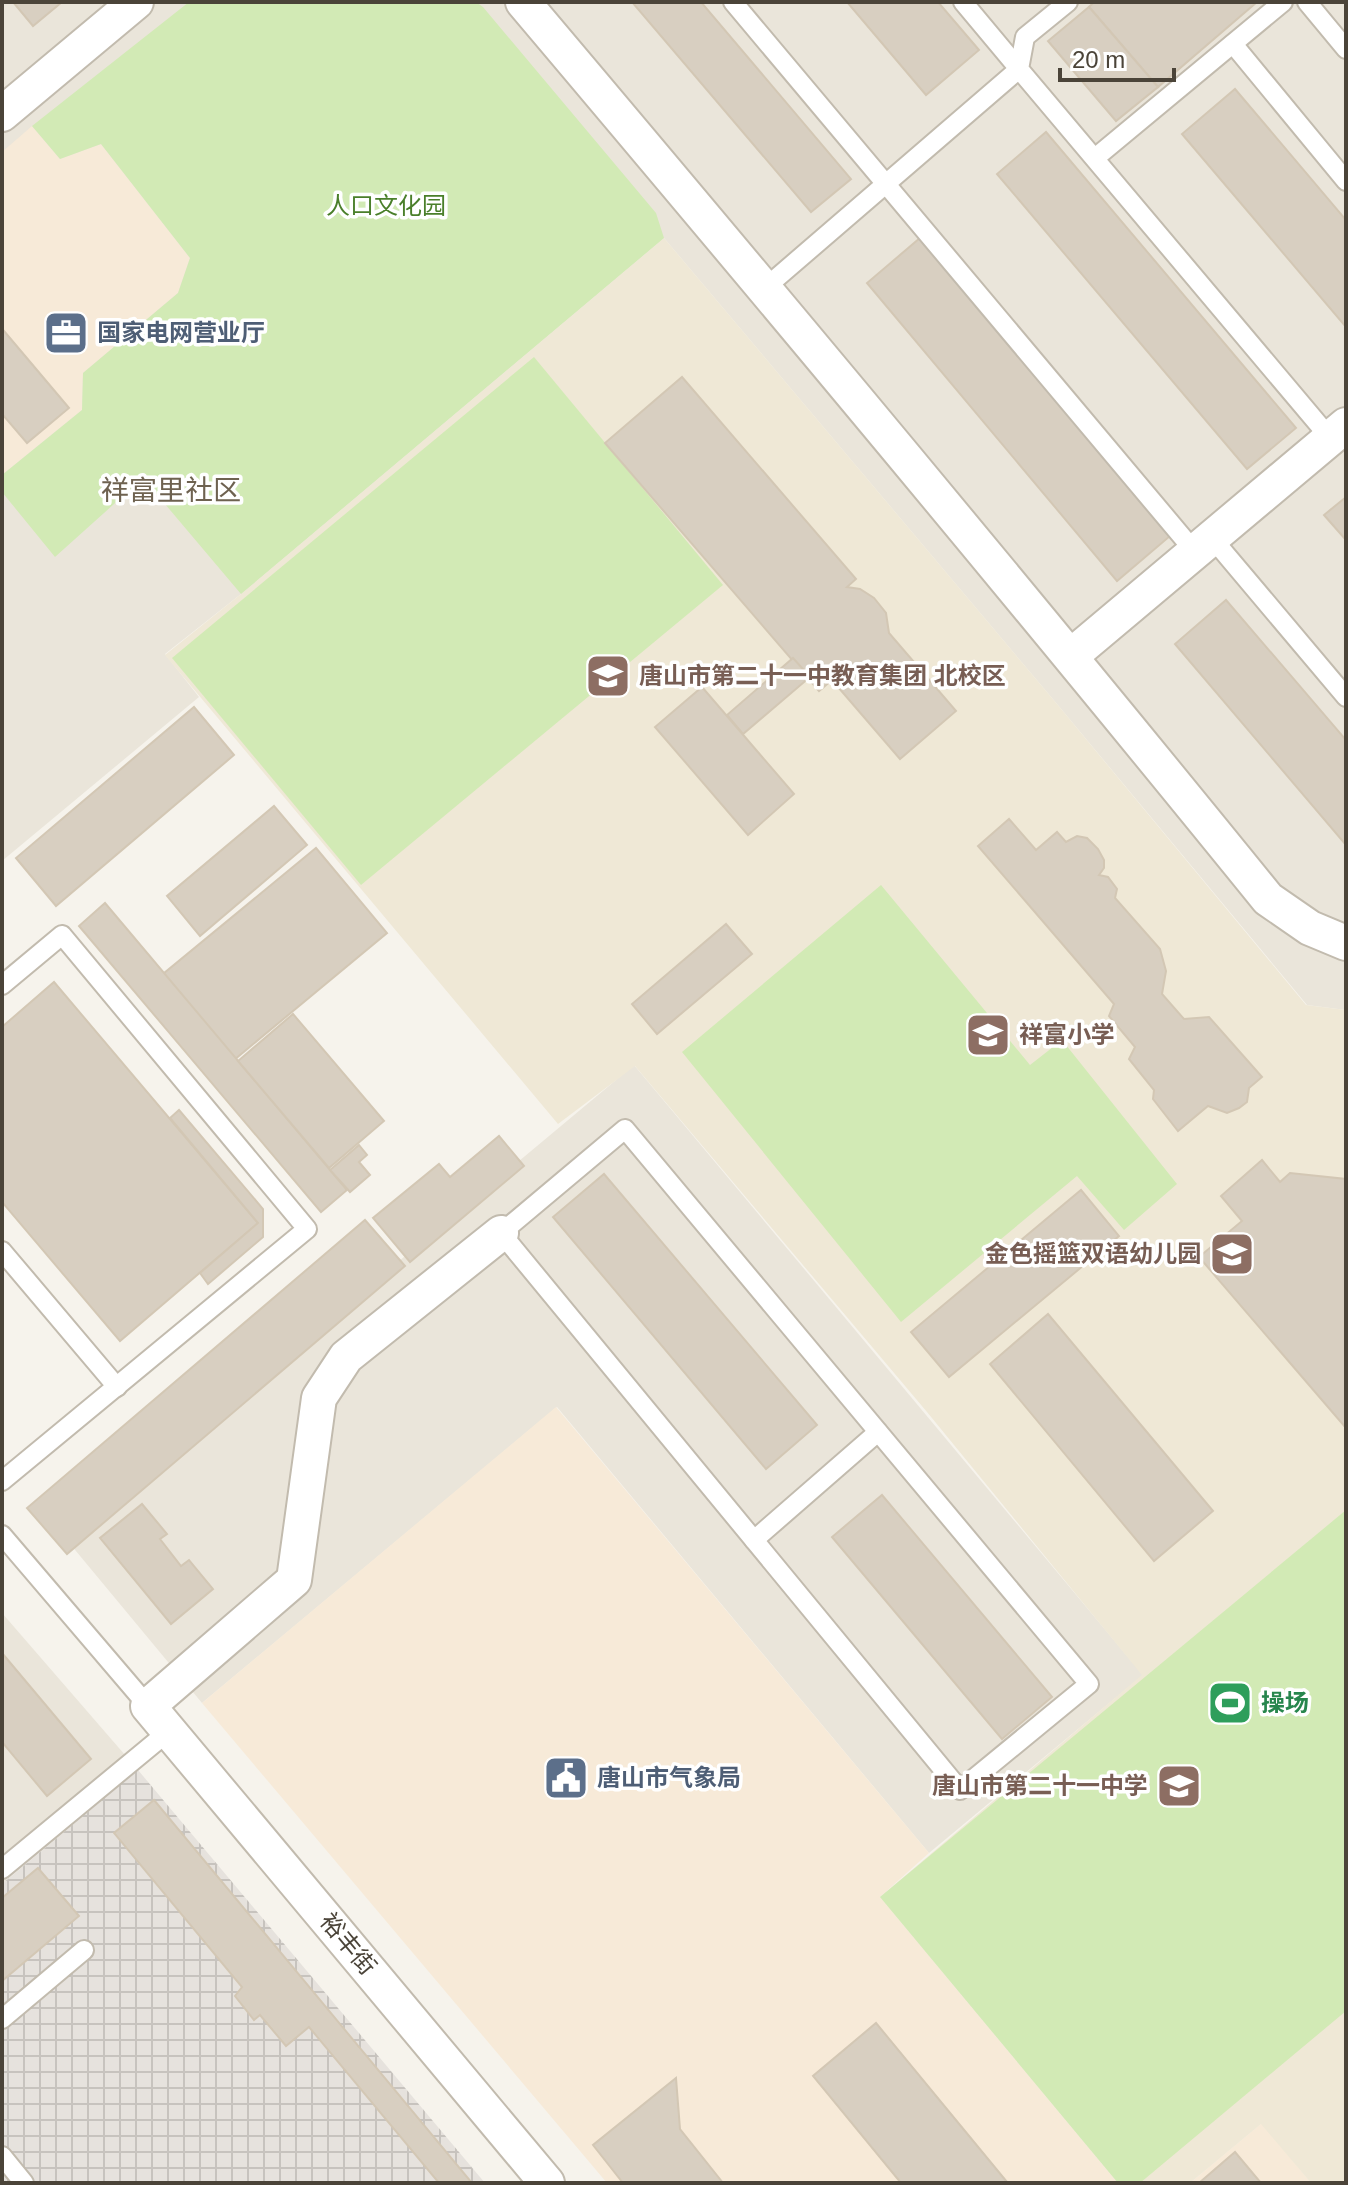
<svg xmlns="http://www.w3.org/2000/svg" width="1348" height="2185" font-family="Helvetica,'Noto Sans SC',sans-serif">
<style>
.residential{fill:#eae5da}
.commercial{fill:#f7ead8}
.industrial{fill:url(#industrial-grid)}
.education{fill:#efe8d6}
.park{fill:#d2eab5}
.building{fill:#d8cfc1;stroke:#d3c7b4;stroke-width:2}
.lines{fill:none;stroke-linecap:round;stroke-linejoin:round}
.lane-casing{stroke:#c2bbae;stroke-width:22}
.street-casing{stroke:#c2bbae;stroke-width:38}
.lane{stroke:#fff;stroke-width:18}
.street{stroke:#fff;stroke-width:34}
.labels{text-anchor:middle;stroke-width:7;stroke-linejoin:round;paint-order:stroke}
.park-label{font-size:24px;fill:#4a7f2a;stroke:#fff}
.service-label{font-size:24px;font-weight:bold;fill:#4e5e75;stroke:#fff;text-anchor:start}
.education-label{font-size:24px;font-weight:bold;fill:#785e54;stroke:#fff;text-anchor:start}
.leisure-label{font-size:24px;font-weight:bold;fill:#27864d;stroke:#fff;text-anchor:start}
.street-label{font-size:24px;fill:#4b4439;stroke:#fff}
.quarter-label{font-size:28px;fill:#6e6250;stroke:#fff}
</style>
<defs>
<pattern id="industrial-grid" width="8" height="8" patternUnits="userSpaceOnUse" patternTransform="scale(2)"><rect width="8" height="8" fill="#e6e2dd"/><path d="M0 4h8M4 0v8" fill="none" stroke="#c7c3be"/></pattern>
</defs>
<rect width="100%" height="100%" fill="#f6f3ec"/>
<g class="residential">
<path d="M 2,2 L 1346,2 L 1346,1010 L 1307,1005 L 1057,704 L 664,238 L 241,594 L 165,654 L 199,697 L 2,861 Z"/>
<path d="M 634,1065 L 1143,1675 L 929,1853 L 557,1407 L 202,1703 L 66,1539 Z"/>
<path d="M 2,1613 L 138,1770 L 2,1884 Z"/>
</g>
<g class="commercial">
<path d="M 32,126 L 60,159 L 101,144 L 190,258 L 178,293 L 83,373 L 82,410 L 2,475 L 2,152 Z"/>
<path d="M 556,1407 L 929,1853 L 880,1897 L 1118,2183 L 607,2183 L 202,1703 Z"/>
<path d="M 1262,2123 L 1311,2183 L 1190,2183 Z"/>
</g>
<path class="industrial" d="M 138,1770 L 485,2183 L 2,2183 L 2,1884 Z"/>
<path class="education" d="M 664,238 L 1057,704 L 1306,1005 L 1346,1010 L 1346,2183 L 1311,2183 L 1261,2124 L 1190,2183 L 1118,2183 L 880,1897 L 1142,1675 L 927,1412 L 635,1066 L 558,1124 L 165,655 L 241,594 Z"/>
<g class="park">
<path d="M 189,2 L 476,2 L 483,7 L 656,213 L 664,238 L 241,594 L 143,478 L 55,557 L 2,492 L 2,475 L 82,410 L 83,373 L 178,293 L 190,258 L 101,144 L 60,159 L 32,126 Z"/>
<path d="M 534,357 L 723,585 L 361,885 L 172,658 Z"/>
<path d="M 881,885 L 1030,1065 L 1062,1040 L 1177,1184 L 1124,1230 L 1077,1176 L 901,1322 L 682,1052 Z"/>
<path d="M 1346,1510 L 1346,2011 L 1140,2183 L 1118,2183 L 880,1897 Z"/>
</g>
<g class="building">
<path d="M 13,2 L 62,2 L 33,26 Z"/>
<path d="M 632,2 L 701,2 L 851,179 L 811,212 Z"/>
<path d="M 847,2 L 938,2 L 979,50 L 926,95 Z"/>
<path d="M 1094,2 L 1257,2 L 1158,87 L 1089,7 Z"/>
<path d="M 1089,7 L 1158,87 L 1116,121 L 1048,41 Z"/>
<path d="M 1235,89 L 1346,220 L 1346,327 L 1182,134 Z"/>
<path d="M 1046,132 L 1296,428 L 1247,469 L 997,174 Z"/>
<path d="M 920,238 L 1170,536 L 1117,581 L 867,283 Z"/>
<path d="M 4,331 L 69,408 L 27,443 L 2,414 L 2,333 Z"/>
<path d="M 682,377 L 856,579 L 847,587 L 860,589 L 874,598 L 886,613 L 889,633 L 956,711 L 900,759 L 832,680 L 819,691 L 605,443 Z"/>
<path d="M 1346,497 L 1346,540 L 1324,515 Z"/>
<path d="M 1226,600 L 1346,740 L 1346,845 L 1175,644 Z"/>
<path d="M 793,658 L 810,677 L 743,734 L 727,715 Z"/>
<path d="M 702,687 L 794,794 L 748,835 L 655,727 Z"/>
<path d="M 194,707 L 234,755 L 56,906 L 16,858 Z"/>
<path d="M 274,806 L 307,845 L 200,936 L 167,896 Z"/>
<path d="M 1009,819 L 1036,850 L 1057,832 L 1066,842 L 1077,836 L 1087,838 L 1098,849 L 1104,860 L 1104,868 L 1099,875 L 1108,877 L 1117,889 L 1115,898 L 1160,949 L 1166,971 L 1162,994 L 1184,1019 L 1209,1017 L 1262,1077 L 1249,1088 L 1247,1102 L 1239,1108 L 1227,1113 L 1208,1106 L 1178,1131 L 1153,1099 L 1154,1090 L 1129,1059 L 1135,1047 L 1109,1016 L 1114,1004 L 978,846 Z"/>
<path d="M 316,848 L 387,933 L 234,1060 L 163,974 Z"/>
<path d="M 105,903 L 347,1190 L 321,1212 L 79,926 Z"/>
<path d="M 726,924 L 752,954 L 657,1034 L 632,1004 Z"/>
<path d="M 54,982 L 258,1223 L 120,1341 L 2,1202 L 2,1027 Z"/>
<path d="M 293,1014 L 384,1121 L 329,1168 L 238,1061 Z"/>
<path d="M 179,1110 L 263,1209 L 263,1237 L 208,1284 L 200,1273 L 258,1223 L 170,1118 Z"/>
<path d="M 499,1136 L 524,1166 L 410,1262 L 373,1218 L 439,1164 L 450,1177 Z"/>
<path d="M 359,1145 L 367,1155 L 359,1162 L 370,1175 L 350,1192 L 330,1170 Z"/>
<path d="M 1262,1160 L 1280,1182 L 1290,1173 L 1346,1179 L 1346,1428 L 1199,1257 L 1242,1221 L 1221,1196 Z"/>
<path d="M 604,1174 L 817,1425 L 766,1469 L 553,1217 Z"/>
<path d="M 1081,1190 L 1119,1236 L 949,1377 L 911,1332 Z"/>
<path d="M 365,1220 L 405,1266 L 67,1554 L 27,1508 Z"/>
<path d="M 1048,1314 L 1213,1511 L 1154,1561 L 990,1364 Z"/>
<path d="M 882,1495 L 1052,1697 L 1002,1739 L 832,1537 Z"/>
<path d="M 142,1504 L 167,1534 L 160,1539 L 181,1566 L 189,1560 L 213,1589 L 171,1624 L 100,1538 Z"/>
<path d="M 2,1653 L 91,1759 L 47,1796 L 2,1742 Z"/>
<path d="M 154,1800 L 472,2183 L 439,2183 L 309,2027 L 286,2046 L 260,2015 L 254,2020 L 235,1996 L 242,1987 L 114,1833 Z"/>
<path d="M 38,1868 L 79,1916 L 2,1981 L 2,1898 Z"/>
<path d="M 876,2023 L 1007,2182 L 1006,2183 L 901,2183 L 813,2076 Z"/>
<path d="M 676,2078 L 680,2129 L 723,2183 L 623,2183 L 593,2145 Z"/>
<path d="M 1235,2152 L 1261,2183 L 1199,2183 Z"/>
</g>
<g class="lines">
<g class="lane-casing">
<g id="lane">
<path d="M 733,2 L 1195,552"/>
<path d="M 1068,2 L 1025,37 L 1019,69 L 1330,438"/>
<path d="M 1307,2 L 1346,49"/>
<path d="M 1233,44 L 1346,181"/>
<path d="M 1095,158 L 1283,2"/>
<path d="M 765,288 L 1019,69 L 963,2"/>
<path d="M 1212,538 L 1346,697"/>
<path d="M 2,985 L 62,935 L 307,1229 L 2,1481"/>
<path d="M 625,1129 L 1089,1684 L 960,1790 L 501,1233 Z"/>
<path d="M 2,1251 L 117,1387"/>
<path d="M 2,1535 L 148,1706"/>
<path d="M 754,1540 L 878,1432"/>
<path d="M 2,1869 L 169,1731"/>
<path d="M 2,2019 L 84,1950"/>
<path d="M 2,2156 L 24,2183"/>
</g>
</g>
<g class="street-casing">
<g id="street">
<path d="M 523,2 C 774,299 1023,597 1268,899 L 1310,928 L 1346,943"/>
<path d="M 2,114 L 136,2"/>
<path d="M 1071,656 L 1346,425"/>
<path d="M 501,1233 L 346,1357 L 319,1398 L 294,1580 L 148,1706 L 547,2183"/>
</g>
</g>
<use href="#lane" class="lane"/>
<use href="#street" class="street"/>
</g>
<defs>
<g id="office-square" transform="scale(2.3)"><rect x="-9" y="-9" width="18" height="18" rx="4" fill="#5c6f8a" stroke="#fff"/><path d="M-6-3h4V-5.5h4V-3h4V5H-6ZM-1-4.5V-3h2v-1.5ZM-6 0V1H6V0Z" fill="#fff"/></g>
<g id="school-square" transform="scale(2.3)"><rect x="-9" y="-9" width="18" height="18" rx="4" fill="#8d6e63" stroke="#fff"/><path d="M0-5L7-2L0 1L-7-2ZM-4 1L0 2.5L4 1V4Q0 6-4 4Z" fill="#fff"/></g>
<g id="stadium-square" transform="scale(2.3)"><rect x="-9" y="-9" width="18" height="18" rx="4" fill="#2e9e5b" stroke="#fff"/><path d="M0-5a6.5 5 0 1 0 0 10a6.5 5 0 1 0 0-10ZM-3.5-1.8h7v3.6h-7Z" fill="#fff"/></g>
<g id="civic-square" transform="scale(2.3)"><rect x="-9" y="-9" width="18" height="18" rx="4" fill="#5c6f8a" stroke="#fff"/><path d="M-.6-6.5H3V-4.5H.6V-3L4-1V1h2V6H-6V1h2V-1L-.6-3ZM-1.2 2.5V6h2.4V2.5Z" fill="#fff"/></g>
</defs>
<g fill-rule="evenodd">
<use href="#office-square" x="66" y="333"/>
<use href="#school-square" x="608" y="676"/>
<use href="#school-square" x="988" y="1035"/>
<use href="#school-square" x="1232" y="1254"/>
<use href="#stadium-square" x="1230" y="1703"/>
<use href="#civic-square" x="566" y="1778"/>
<use href="#school-square" x="1179" y="1786"/>
</g>
<g class="labels">
<g class="park-label">
<text x="386" y="214">人口文化园</text>
</g>
<g class="service-label">
<text x="97" y="341">国家电网营业厅</text>
<text x="597" y="1786">唐山市气象局</text>
</g>
<g class="education-label">
<text x="639" y="684">唐山市第二十一中教育集团 北校区</text>
<text x="1019" y="1043">祥富小学</text>
<text x="1201" y="1262" text-anchor="end">金色摇篮双语幼儿园</text>
<text x="1148" y="1794" text-anchor="end">唐山市第二十一中学</text>
</g>
<g class="leisure-label">
<text x="1261" y="1711">操场</text>
</g>
<g class="street-label">
<text transform="translate(348 1944) rotate(50)" y="8">裕丰街</text>
</g>
<g class="quarter-label">
<text x="171" y="500">祥富里社区</text>
</g>
</g>
<rect width="1348" height="2185" fill="none" stroke="#4b4439" stroke-width="8"/>
<path d="M1060 68v12h114v-12" fill="none" stroke="#4b4439" stroke-width="4"/>
<text x="1072" y="68" font-size="24" fill="#4b4439" stroke="#ffffff" stroke-width="6" paint-order="stroke">20 m</text>
</svg>
